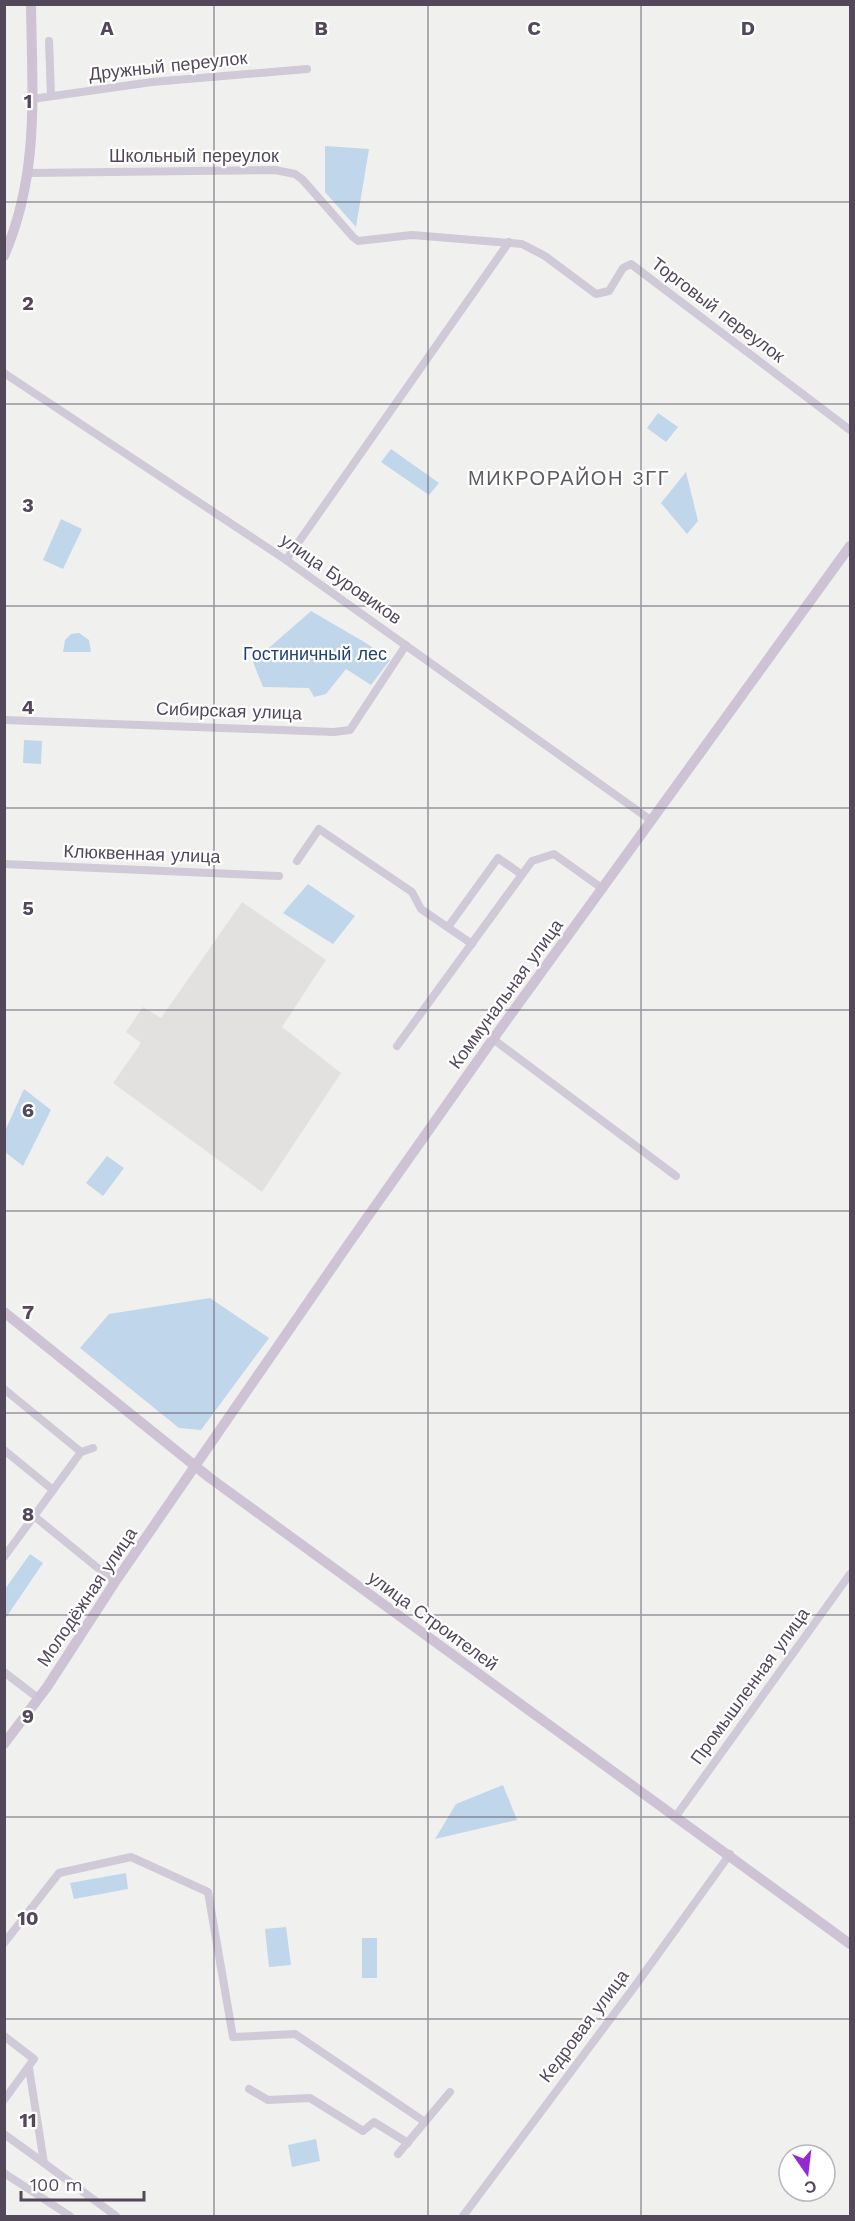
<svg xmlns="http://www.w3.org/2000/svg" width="855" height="2221" font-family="'Work Sans',sans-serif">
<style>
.education{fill:#e2e1df}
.green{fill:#c0d6eb}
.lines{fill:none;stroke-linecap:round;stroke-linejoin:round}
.street{stroke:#d0c9d7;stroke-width:8}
.secondary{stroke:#cec2d5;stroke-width:10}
.grid{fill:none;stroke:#52485a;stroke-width:1.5;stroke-opacity:0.55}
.labels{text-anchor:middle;stroke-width:4.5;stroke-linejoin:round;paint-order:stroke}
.street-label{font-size:18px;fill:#52485a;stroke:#fff}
.park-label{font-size:18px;fill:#1f4275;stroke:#fff}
.neighbourhood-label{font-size:20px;letter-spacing:1.5px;fill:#605b62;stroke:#fff}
.grid-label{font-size:20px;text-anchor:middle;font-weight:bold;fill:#52485a;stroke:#fff;stroke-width:4.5;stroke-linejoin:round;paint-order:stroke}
</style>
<rect width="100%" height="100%" fill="#f0f0ee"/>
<path class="education" d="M 242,902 L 326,960 L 282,1027 L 341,1073 L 262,1192 L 113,1083 L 141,1043 L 126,1032 L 143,1007 L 161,1018 Z"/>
<g class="green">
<path d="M 325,146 L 369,149 L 356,227 L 325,192 Z"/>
<path d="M 658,413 L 678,427 L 666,442 L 647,428 Z"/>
<path d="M 391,449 L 439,483 L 429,495 L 381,462 Z"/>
<path d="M 686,472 L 698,521 L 687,534 L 661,503 Z"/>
<path d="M 61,519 L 82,529 L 63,569 L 43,560 Z"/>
<path d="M 311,611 L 366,643 L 390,660 L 371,685 L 346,669 L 326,694 L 314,697 L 309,688 L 263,687 L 253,662 Z"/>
<path d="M 79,633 L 89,640 L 91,652 L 63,652 L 65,640 L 71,634 Z"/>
<path d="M 24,740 L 42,741 L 41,764 L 23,763 Z"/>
<path d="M 308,884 L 355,916 L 333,944 L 283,913 Z"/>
<path d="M 24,1089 L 51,1110 L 23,1166 L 5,1152 L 5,1131 Z"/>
<path d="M 107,1156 L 124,1168 L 103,1196 L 86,1183 Z"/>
<path d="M 210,1298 L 269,1338 L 201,1430 L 179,1428 L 80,1348 L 109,1314 Z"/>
<path d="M 30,1554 L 43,1563 L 5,1619 L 5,1589 Z"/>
<path d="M 503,1785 L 517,1820 L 435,1839 L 456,1804 Z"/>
<path d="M 126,1873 L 128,1889 L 74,1899 L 70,1883 Z"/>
<path d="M 286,1927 L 291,1965 L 269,1967 L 265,1929 Z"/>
<rect x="362" y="1938" width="15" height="40"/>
<path d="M 316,2139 L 320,2161 L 292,2167 L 288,2145 Z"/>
</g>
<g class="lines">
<g class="street">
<path d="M 49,41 L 51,96"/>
<path d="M 32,99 L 152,82 L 307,69"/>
<path d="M 29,173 L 275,170 L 295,174 L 302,179 L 353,237 L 358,241 L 412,235 L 522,244 L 545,256 L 596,294 L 609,291 L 623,268 L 631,264 L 850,430"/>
<path d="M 4,373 L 286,560 L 652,821"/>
<path d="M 286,560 L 509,242"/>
<path d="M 4,720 L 334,732 L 350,730 L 406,645"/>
<path d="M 297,861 L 319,829 L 412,892 L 421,909 L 472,944"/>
<path d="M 4,864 L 279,876"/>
<path d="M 448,927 L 498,858 L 521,874"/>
<path d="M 493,1039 L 676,1176"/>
<path d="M 397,1046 L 532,861 L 554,854 L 603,889"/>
<path d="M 4,1389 L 81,1452 L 4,1557"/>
<path d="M 4,1450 L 53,1490"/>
<path d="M 81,1452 L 93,1448"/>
<path d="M 34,1516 L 115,1582"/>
<path d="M 4,1672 L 38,1698"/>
<path d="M 676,1816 L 850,1574"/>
<path d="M 4,1943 L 59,1873 L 131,1857 L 208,1892 L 233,2037 L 295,2034 L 425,2122"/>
<path d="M 4,2036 L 34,2059 L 4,2100"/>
<path d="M 29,2068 L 44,2163 L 116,2216"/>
<path d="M 249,2089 L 268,2100 L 310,2098 L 363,2131 L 374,2122 L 408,2143"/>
<path d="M 4,2134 L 44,2163"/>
<path d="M 398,2154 L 450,2092"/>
<path d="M 4,2173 L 70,2216"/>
<path d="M 463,2216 L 635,1986 L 730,1854"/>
</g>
<g class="secondary">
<path d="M 4,256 C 40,173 32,92 31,4"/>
<path d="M 4,1312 L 210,1478 L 850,1944"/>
<path d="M 4,1744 L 47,1687 L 115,1582 L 347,1246 L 493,1039 L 850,546"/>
</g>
</g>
<path class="grid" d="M 214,4 L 214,2216M 428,4 L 428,2216M 641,4 L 641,2216M 4,202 L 850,202M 4,404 L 850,404M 4,606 L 850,606M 4,808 L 850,808M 4,1010 L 850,1010M 4,1211 L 850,1211M 4,1413 L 850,1413M 4,1615 L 850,1615M 4,1817 L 850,1817M 4,2019 L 850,2019"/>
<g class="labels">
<g class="street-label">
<text transform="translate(168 66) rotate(-6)" y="6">Дружный переулок</text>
<text x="194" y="162">Школьный переулок</text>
<text transform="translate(718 310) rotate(37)" y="6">Торговый переулок</text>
<text transform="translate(341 579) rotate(35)" y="6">улица Буровиков</text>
<text transform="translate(229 711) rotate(2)" y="6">Сибирская улица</text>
<text transform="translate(142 854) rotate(2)" y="6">Клюквенная улица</text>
<text transform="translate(506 994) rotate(-54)" y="6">Коммунальная улица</text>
<text transform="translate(87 1597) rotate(-56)" y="6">Молодёжная улица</text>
<text transform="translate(433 1621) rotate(36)" y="6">улица Строителей</text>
<text transform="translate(750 1686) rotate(-54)" y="6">Промышленная улица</text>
<text transform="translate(584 2026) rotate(-53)" y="6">Кедровая улица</text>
</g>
<g class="park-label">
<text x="315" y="660">Гостиничный лес</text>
</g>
<g class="neighbourhood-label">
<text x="569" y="485">МИКРОРАЙОН 3ГГ</text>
</g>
</g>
<g class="grid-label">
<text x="107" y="35">A</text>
<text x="321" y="35">B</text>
<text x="534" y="35">C</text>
<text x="748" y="35">D</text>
<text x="28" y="108">1</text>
<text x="28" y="310">2</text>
<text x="28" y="512">3</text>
<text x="28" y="714">4</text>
<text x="28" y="915">5</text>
<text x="28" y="1117">6</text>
<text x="28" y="1319">7</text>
<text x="28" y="1521">8</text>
<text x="28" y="1723">9</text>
<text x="28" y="1925">10</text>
<text x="28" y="2127">11</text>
</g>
<rect width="855" height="2221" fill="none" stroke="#52485a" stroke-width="12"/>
<g transform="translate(807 2173) rotate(166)"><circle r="28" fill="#ffffff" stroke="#bab6bd" stroke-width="1.5"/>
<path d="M0-4.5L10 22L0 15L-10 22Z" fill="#9628d0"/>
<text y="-9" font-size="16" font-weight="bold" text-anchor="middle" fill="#52485a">С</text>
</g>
<path d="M21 2191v9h123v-9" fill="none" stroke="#52485a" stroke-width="3"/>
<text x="30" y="2191" font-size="18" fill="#52485a" stroke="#ffffff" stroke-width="4.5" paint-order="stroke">100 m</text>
</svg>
